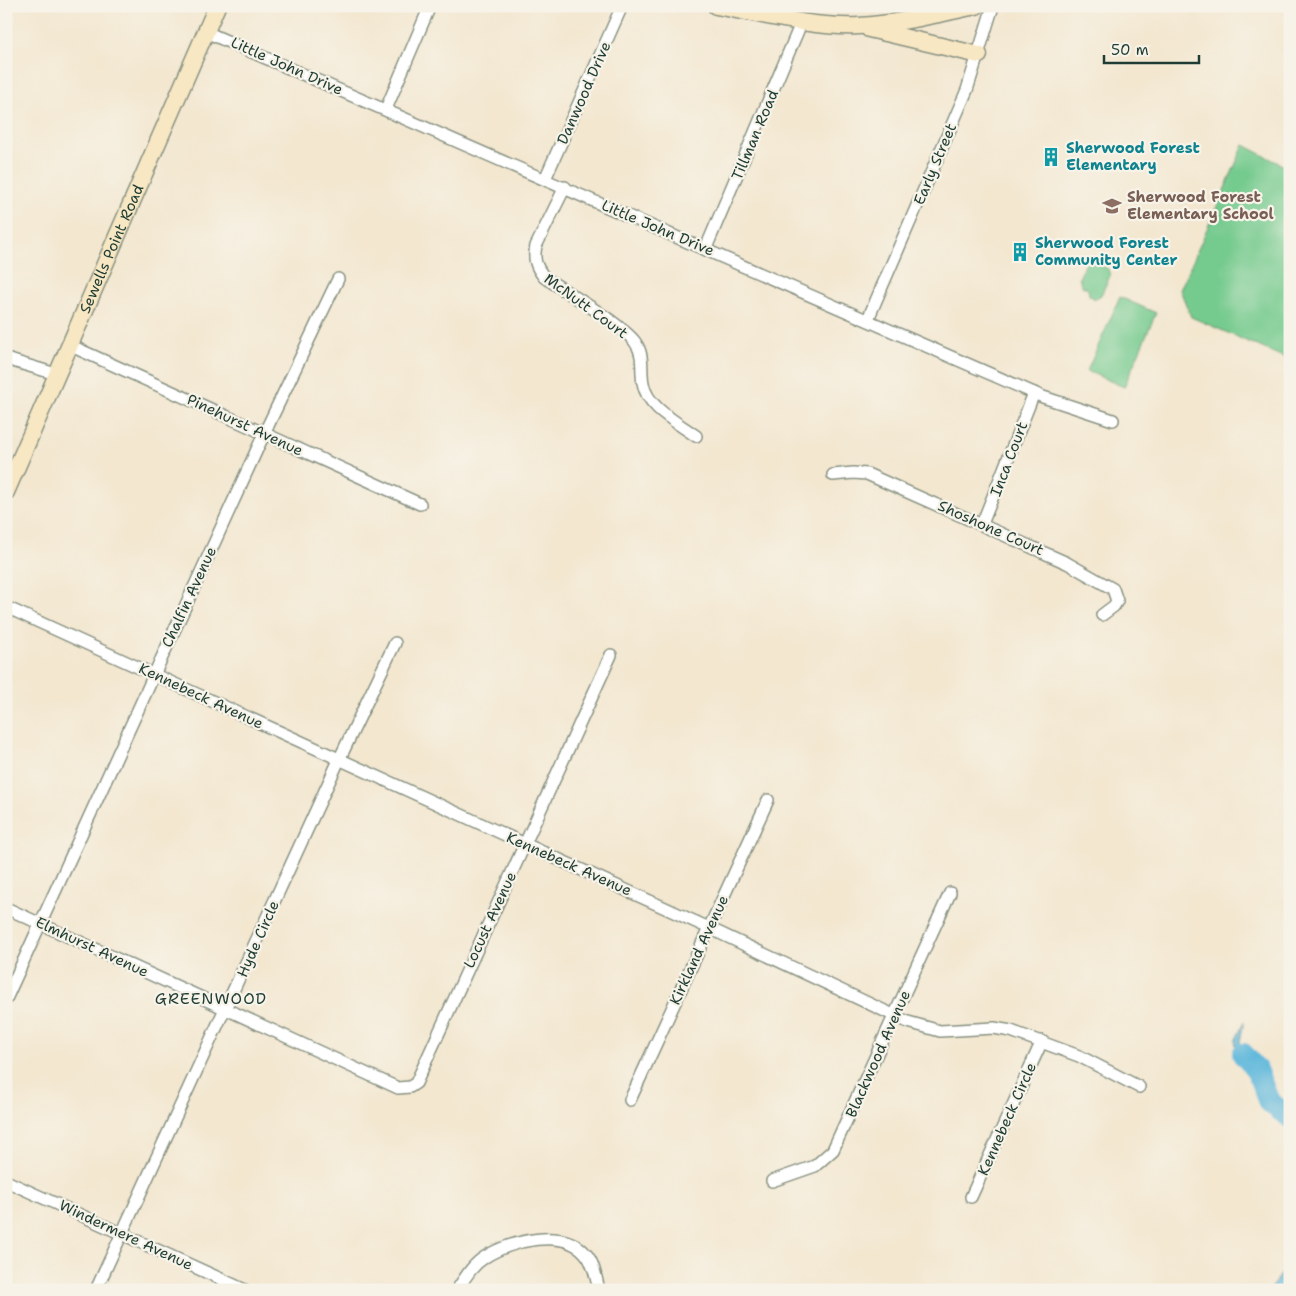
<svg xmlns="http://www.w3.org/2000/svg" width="1296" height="1296" font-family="'Shantell Sans',sans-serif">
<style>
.green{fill:#75ca8e;stroke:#4a8461}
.water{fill:#5db7db;stroke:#3e7a88}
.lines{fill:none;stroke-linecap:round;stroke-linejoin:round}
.river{stroke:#5db7db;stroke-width:22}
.street-casing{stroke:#899282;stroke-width:14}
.secondary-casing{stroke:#899282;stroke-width:19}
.street{stroke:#fff;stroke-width:11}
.secondary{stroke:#f8e7c3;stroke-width:16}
.labels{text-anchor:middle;stroke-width:4.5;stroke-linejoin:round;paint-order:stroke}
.street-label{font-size:15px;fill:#1f3d34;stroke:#f7f3e8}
.culture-label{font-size:15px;font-weight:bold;fill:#0d838f;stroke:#f7f3e8;text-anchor:start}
.education-label{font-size:15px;font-weight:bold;fill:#785e54;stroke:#f7f3e8;text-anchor:start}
.neighbourhood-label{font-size:16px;letter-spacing:1px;fill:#1f3d34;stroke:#f7f3e8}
</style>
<rect width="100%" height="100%" fill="#f7f3e8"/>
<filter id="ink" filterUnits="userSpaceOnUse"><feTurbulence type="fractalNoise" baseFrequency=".02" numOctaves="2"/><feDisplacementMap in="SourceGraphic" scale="10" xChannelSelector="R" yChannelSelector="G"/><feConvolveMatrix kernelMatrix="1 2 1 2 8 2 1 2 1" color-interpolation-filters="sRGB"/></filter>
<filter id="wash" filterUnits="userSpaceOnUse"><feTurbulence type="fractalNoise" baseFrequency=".0096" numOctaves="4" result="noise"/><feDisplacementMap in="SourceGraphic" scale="20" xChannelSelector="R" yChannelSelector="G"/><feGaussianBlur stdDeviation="1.12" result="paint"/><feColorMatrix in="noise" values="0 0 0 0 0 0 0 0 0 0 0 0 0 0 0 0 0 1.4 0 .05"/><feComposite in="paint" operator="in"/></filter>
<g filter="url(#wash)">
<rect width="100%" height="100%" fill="#f3e7d0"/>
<g class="green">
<path d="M 1244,145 L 1290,169 L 1290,360 L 1191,317 L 1180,290 Z"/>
<path d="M 1091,260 L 1108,269 L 1110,276 L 1101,295 L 1095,299 L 1089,295 L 1088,289 L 1082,286 L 1079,278 L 1086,263 Z"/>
<path d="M 1120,297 L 1156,313 L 1124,387 L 1087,371 Z"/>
</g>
<g class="water">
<path d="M 1244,1022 L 1240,1042 L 1242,1048 C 1251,1063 1265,1096 1278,1106 C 1282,1109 1285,1108 1290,1108 L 1290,1114 L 1282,1116 L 1275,1114 L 1265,1103 L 1237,1051 L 1235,1041 Z"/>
<path d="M 1290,1262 L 1290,1283 L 1285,1290 L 1270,1290 Z"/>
</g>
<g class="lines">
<path class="river" d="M 1243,1054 L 1256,1069 L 1269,1102 L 1290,1117"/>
</g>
</g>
<g filter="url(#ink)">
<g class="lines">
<g class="street-casing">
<g id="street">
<path d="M 206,32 L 1043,397 L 1113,420"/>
<path d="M 386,109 L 430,6"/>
<path d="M 545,179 L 622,6"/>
<path d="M 565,187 L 536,246 C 533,259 536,267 544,277 C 566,292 620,323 635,342 C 645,356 640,368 643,383 C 647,408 677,422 696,436"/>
<path d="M 706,248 L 802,21"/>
<path d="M 868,319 L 967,90 L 993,6"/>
<path d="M 69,345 L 420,504"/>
<path d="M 6,359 L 56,374"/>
<path d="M 833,475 L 853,473 L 867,474 L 1067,563 L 1113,589 L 1117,601 L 1114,606 L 1102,615"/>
<path d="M 982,524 L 1034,393"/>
<path d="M 6,607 L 709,928 L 908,1022 L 940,1031 L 994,1028 L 1011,1031 L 1079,1056 L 1139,1087"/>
<path d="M 6,908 L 398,1088 L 410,1087 L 416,1083 L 611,655"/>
<path d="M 6,999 L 264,434 L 338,279"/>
<path d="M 630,1100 L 768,800"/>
<path d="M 6,1181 L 245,1290"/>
<path d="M 772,1181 L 815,1166 L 833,1150 L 950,893"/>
<path d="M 971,1197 L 1042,1041"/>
<path d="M 96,1290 L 339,760 L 395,643"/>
<path d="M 457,1290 C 465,1278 472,1265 485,1257 C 510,1241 564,1227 586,1254 C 594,1263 596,1278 599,1290"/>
</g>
</g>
<g class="secondary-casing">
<g id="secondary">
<path d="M 716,6 C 760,14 815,28 859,26 C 898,24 937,14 976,6"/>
<path d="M 869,29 L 979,55"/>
<path id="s1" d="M 6,492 L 217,6"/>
</g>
</g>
<use href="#street" class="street"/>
<use href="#secondary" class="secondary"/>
</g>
</g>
<defs>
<g id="building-bare" transform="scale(1.5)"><path d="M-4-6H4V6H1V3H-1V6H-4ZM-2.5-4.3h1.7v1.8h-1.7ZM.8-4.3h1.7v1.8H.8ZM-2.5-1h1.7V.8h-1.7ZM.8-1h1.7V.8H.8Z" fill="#0f9aa8" stroke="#f7f3e8" stroke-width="2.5" paint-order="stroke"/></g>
<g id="school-bare" transform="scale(1.5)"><path d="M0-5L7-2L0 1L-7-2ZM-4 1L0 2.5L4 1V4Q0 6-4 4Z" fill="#8d6e63" stroke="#f7f3e8" stroke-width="2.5" paint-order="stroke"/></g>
</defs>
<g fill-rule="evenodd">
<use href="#building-bare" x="1051" y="157"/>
<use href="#school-bare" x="1112" y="206"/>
<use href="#building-bare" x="1020" y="252"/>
</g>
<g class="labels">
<g class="street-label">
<text transform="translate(287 66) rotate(24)" y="5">Little John Drive</text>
<text transform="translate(584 93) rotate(-66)" y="5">Danwood Drive</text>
<text transform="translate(755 135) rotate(-67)" y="5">Tillman Road</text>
<text transform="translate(935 164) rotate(-67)" y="5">Early Street</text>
<text transform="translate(658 228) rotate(23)" y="5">Little John Drive</text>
<text dy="5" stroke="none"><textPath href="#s1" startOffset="265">Sewells Point Road</textPath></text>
<text transform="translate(586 306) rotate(36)" y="5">McNutt Court</text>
<text transform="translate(245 425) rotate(25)" y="5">Pinehurst Avenue</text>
<text transform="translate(1009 459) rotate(-69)" y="5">Inca Court</text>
<text transform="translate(991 528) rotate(24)" y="5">Shoshone Court</text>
<text transform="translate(189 597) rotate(-65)" y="5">Chalfin Avenue</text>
<text transform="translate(201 696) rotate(25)" y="5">Kennebeck Avenue</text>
<text transform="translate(569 864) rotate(24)" y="5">Kennebeck Avenue</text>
<text transform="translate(490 920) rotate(-65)" y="5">Locust Avenue</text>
<text transform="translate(258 939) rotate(-66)" y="5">Hyde Circle</text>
<text transform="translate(92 947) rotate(25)" y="5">Elmhurst Avenue</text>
<text transform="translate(699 950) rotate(-65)" y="5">Kirkland Avenue</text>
<text transform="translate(878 1054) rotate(-66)" y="5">Blackwood Avenue</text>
<text transform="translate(1007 1119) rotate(-66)" y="5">Kennebeck Circle</text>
<text transform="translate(126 1235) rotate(25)" y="5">Windermere Avenue</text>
</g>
<g class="culture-label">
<text x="1066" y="153">Sherwood Forest<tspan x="1066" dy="17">Elementary</tspan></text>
<text x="1035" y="248">Sherwood Forest<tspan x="1035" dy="17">Community Center</tspan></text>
</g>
<g class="education-label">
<text x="1127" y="202">Sherwood Forest<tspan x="1127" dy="17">Elementary School</tspan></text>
</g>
<g class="neighbourhood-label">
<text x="211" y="1004">GREENWOOD</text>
</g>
</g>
<rect width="1296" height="1296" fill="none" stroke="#f7f3e8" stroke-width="25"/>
<path d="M1104 55v8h95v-8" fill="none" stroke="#1f3d34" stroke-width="2.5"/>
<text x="1111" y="55" font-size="15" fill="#1f3d34" stroke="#f7f3e8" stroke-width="4" paint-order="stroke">50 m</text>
</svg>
